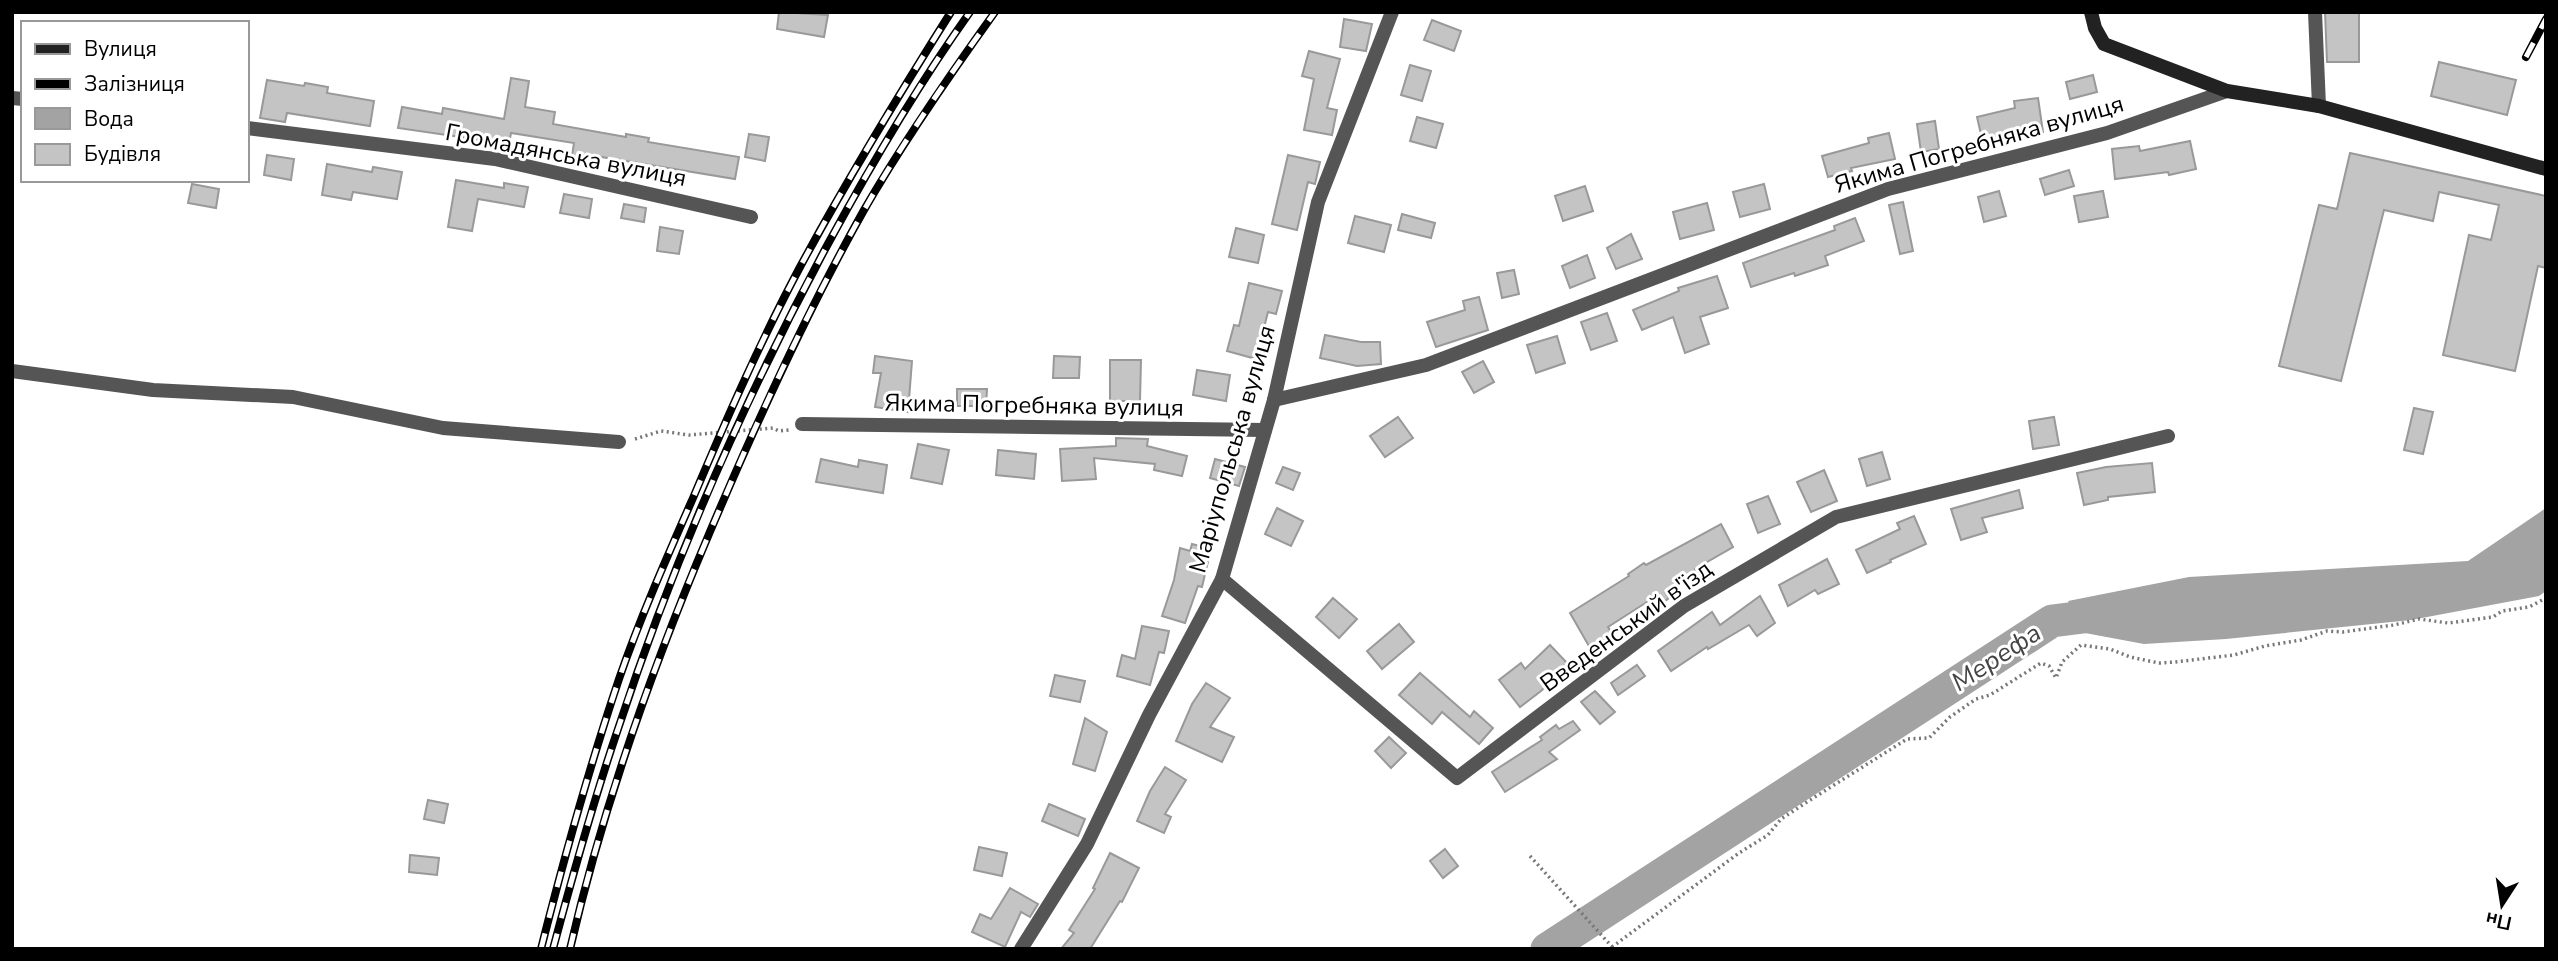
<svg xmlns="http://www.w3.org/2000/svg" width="2558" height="961" font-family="'Nunito Sans',sans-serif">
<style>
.water{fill:#a3a3a3}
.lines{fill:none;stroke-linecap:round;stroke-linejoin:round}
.river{stroke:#a3a3a3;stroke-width:33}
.building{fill:#c4c4c4;stroke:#999;stroke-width:2}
.path{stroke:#777;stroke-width:3.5;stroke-dasharray:2 3.5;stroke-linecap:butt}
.street{stroke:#555;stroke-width:14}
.secondary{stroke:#222;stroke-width:14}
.rail-casing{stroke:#000;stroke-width:8}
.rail{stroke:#fff;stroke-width:5;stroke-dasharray:16;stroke-linecap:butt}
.labels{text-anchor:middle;stroke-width:6;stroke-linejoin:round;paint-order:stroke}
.street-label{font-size:24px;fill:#000;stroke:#fff}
.water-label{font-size:26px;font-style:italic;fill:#444;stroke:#fff}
</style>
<rect width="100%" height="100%" fill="#fff"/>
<path class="water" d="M 2546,508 L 2546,591 L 2539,596 L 2411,620 L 2226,639 L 2144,644 L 2085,633 L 2068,601 L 2189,577 L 2468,561 Z"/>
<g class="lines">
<path class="river" d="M 1547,949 L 2052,621 L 2123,612"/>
</g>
<g class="building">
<path d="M 779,12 L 828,15 L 824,37 L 777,29 Z"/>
<path d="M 2325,12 L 2359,12 L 2359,62 L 2327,62 Z"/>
<path d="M 1344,19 L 1372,24 L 1366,51 L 1340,47 Z"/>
<path d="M 1432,20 L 1461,31 L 1454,51 L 1424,40 Z"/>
<path d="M 1309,51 L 1340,59 L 1327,108 L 1337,110 L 1332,135 L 1304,130 L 1314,79 L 1302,76 Z"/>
<path d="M 2439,62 L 2516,80 L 2507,115 L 2431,96 Z"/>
<path d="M 1410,65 L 1431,71 L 1422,101 L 1401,95 Z"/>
<path d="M 2093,75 L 2097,92 L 2070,99 L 2066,82 Z"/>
<path d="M 511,78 L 529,81 L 525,107 L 555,112 L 553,124 L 626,137 L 626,134 L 649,138 L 648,142 L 739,157 L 735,179 L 595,156 L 594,160 L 572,156 L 574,143 L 511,133 L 509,144 L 398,128 L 402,107 L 442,114 L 443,108 L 504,119 Z"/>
<path d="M 267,80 L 304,86 L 305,83 L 328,87 L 327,93 L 374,101 L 370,126 L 287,113 L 285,122 L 260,118 Z"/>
<path d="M 2038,98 L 2043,132 L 1983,143 L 1977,117 L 2015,108 L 2014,101 Z"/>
<path d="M 1417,117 L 1443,124 L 1436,148 L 1410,141 Z"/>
<path d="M 1935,121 L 1939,149 L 1921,152 L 1917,124 Z"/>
<path d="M 1889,133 L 1895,159 L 1851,168 L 1852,171 L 1828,177 L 1822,156 L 1869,143 L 1868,138 Z"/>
<path d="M 749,134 L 769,137 L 765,161 L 745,157 Z"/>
<path d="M 2190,141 L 2196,169 L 2169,175 L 2168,172 L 2115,179 L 2112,149 L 2139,146 L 2140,151 Z"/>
<path d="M 2350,153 L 2546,196 L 2546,268 L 2538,266 L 2515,371 L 2443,355 L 2469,235 L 2491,240 L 2499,205 L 2439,192 L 2433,221 L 2384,210 L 2341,381 L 2279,366 L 2319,205 L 2337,209 Z"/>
<path d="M 267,155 L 294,159 L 291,180 L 264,175 Z"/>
<path d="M 1288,155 L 1320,162 L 1315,184 L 1308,182 L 1297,230 L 1272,224 Z"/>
<path d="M 327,164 L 372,172 L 373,167 L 402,172 L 397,199 L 353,192 L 351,200 L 322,195 Z"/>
<path d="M 2069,170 L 2074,186 L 2045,195 L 2040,179 Z"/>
<path d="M 456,180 L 504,188 L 504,183 L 528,187 L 524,207 L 478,199 L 472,231 L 448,227 Z"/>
<path d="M 192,184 L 219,189 L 216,208 L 188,203 Z"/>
<path d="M 1764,184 L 1770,209 L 1740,217 L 1733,192 Z"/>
<path d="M 1585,186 L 1593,211 L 1563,221 L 1555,196 Z"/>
<path d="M 1999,191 L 2006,216 L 1984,222 L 1978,197 Z"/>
<path d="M 2103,191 L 2108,217 L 2079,222 L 2074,196 Z"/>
<path d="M 564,194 L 592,199 L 589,218 L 560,213 Z"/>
<path d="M 1903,202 L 1913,251 L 1900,254 L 1889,205 Z"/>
<path d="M 1707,203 L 1714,230 L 1680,239 L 1673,212 Z"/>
<path d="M 624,204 L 646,208 L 644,222 L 621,218 Z"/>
<path d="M 1402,214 L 1435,223 L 1431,238 L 1398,230 Z"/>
<path d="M 1355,216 L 1391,225 L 1384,252 L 1348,243 Z"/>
<path d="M 1855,218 L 1864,241 L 1825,256 L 1828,265 L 1795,276 L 1794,273 L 1751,287 L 1743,263 L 1835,230 L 1834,226 Z"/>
<path d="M 660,227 L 683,231 L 679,254 L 657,251 Z"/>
<path d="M 1236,228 L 1264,235 L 1258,263 L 1229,257 Z"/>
<path d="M 1631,234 L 1642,259 L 1616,269 L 1607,248 Z"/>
<path d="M 1587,255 L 1595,278 L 1570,288 L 1562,266 Z"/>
<path d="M 1514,270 L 1519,294 L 1502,298 L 1497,273 Z"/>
<path d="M 1717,276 L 1728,308 L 1700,317 L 1709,344 L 1685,353 L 1673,317 L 1642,330 L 1633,310 L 1679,291 L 1678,288 Z"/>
<path d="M 1249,283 L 1282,291 L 1276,314 L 1268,312 L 1256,359 L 1227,351 L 1234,325 L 1239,326 Z"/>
<path d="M 1479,297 L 1488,330 L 1436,347 L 1427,322 L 1465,310 L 1463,301 Z"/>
<path d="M 1607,313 L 1617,341 L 1591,350 L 1581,322 Z"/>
<path d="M 1325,335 L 1361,342 L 1380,342 L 1381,364 L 1357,366 L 1320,358 Z"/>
<path d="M 1557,336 L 1565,363 L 1536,373 L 1527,345 Z"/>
<path d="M 875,356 L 912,361 L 908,412 L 875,407 L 881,373 L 873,373 Z"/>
<path d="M 1054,356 L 1080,357 L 1079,378 L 1053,378 Z"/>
<path d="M 1110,360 L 1141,360 L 1140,401 L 1110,401 Z"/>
<path d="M 1483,361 L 1494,382 L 1474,393 L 1462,372 Z"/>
<path d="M 1197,370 L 1230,375 L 1226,401 L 1193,395 Z"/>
<path d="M 957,389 L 987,389 L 986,406 L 957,406 Z"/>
<path d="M 2414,408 L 2433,412 L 2423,454 L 2404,450 Z"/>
<path d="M 1398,417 L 1413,438 L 1385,457 L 1370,436 Z"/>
<path d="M 2054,417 L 2059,445 L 2033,449 L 2029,421 Z"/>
<path d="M 1116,438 L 1148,439 L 1147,446 L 1187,456 L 1182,476 L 1154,470 L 1155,464 L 1094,458 L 1096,479 L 1062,481 L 1060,449 L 1116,446 Z"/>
<path d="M 918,444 L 949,450 L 942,484 L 911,478 Z"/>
<path d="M 998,450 L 1036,454 L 1034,479 L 996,475 Z"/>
<path d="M 1882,452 L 1890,479 L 1867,486 L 1859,459 Z"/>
<path d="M 821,459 L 858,467 L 859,460 L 887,465 L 883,493 L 816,482 Z"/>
<path d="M 1215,459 L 1245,467 L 1239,486 L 1210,478 Z"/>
<path d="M 2152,463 L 2155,492 L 2108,497 L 2108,500 L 2084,505 L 2077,473 L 2106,467 Z"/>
<path d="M 1283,467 L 1300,473 L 1293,490 L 1276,483 Z"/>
<path d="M 1824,470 L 1837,501 L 1811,512 L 1797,482 Z"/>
<path d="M 2019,490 L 2023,508 L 1982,518 L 1987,532 L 1961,540 L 1951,509 Z"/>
<path d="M 1768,496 L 1780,524 L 1758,533 L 1747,504 Z"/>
<path d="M 1277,508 L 1303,521 L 1291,546 L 1265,534 Z"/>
<path d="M 1914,516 L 1926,544 L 1890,560 L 1891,562 L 1867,573 L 1856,550 L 1900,529 L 1897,523 Z"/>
<path d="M 1721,524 L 1733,547 L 1695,569 L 1698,574 L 1665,592 L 1669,598 L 1653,610 L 1647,602 L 1608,627 L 1613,635 L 1590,648 L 1570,613 L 1629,576 L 1628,574 L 1644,563 L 1646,565 Z"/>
<path d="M 1192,544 L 1211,549 L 1202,587 L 1198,586 L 1185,623 L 1162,616 L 1174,580 L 1180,548 L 1190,551 Z"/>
<path d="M 1827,559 L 1839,584 L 1818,594 L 1815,590 L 1788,606 L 1779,585 Z"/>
<path d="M 1760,596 L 1775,623 L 1757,636 L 1749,625 L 1708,649 L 1707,647 L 1671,671 L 1658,651 L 1712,612 L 1720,625 Z"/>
<path d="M 1333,598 L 1357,619 L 1339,638 L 1316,617 Z"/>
<path d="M 1399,624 L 1414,642 L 1382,669 L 1367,651 Z"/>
<path d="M 1142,626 L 1169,631 L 1164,653 L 1159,652 L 1150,685 L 1117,676 L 1122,655 L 1135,659 Z"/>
<path d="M 1550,645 L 1568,664 L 1541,691 L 1520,707 L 1499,680 L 1521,663 L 1525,669 Z"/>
<path d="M 1637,665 L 1645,676 L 1618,695 L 1611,683 Z"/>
<path d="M 1420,673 L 1470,717 L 1474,711 L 1493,728 L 1479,744 L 1442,712 L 1432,724 L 1399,695 Z"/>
<path d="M 1055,675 L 1085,681 L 1080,702 L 1050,696 Z"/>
<path d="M 1206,683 L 1230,698 L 1210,727 L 1234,737 L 1222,762 L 1176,741 L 1192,704 Z"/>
<path d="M 1595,691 L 1615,712 L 1600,724 L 1581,702 Z"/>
<path d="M 1085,718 L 1107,732 L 1095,771 L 1073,764 Z"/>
<path d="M 1573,721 L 1580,730 L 1549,752 L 1557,759 L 1505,792 L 1492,772 L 1542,740 L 1540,737 L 1556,725 L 1559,729 Z"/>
<path d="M 1389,737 L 1406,753 L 1391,768 L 1375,751 Z"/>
<path d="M 1165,767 L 1186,780 L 1165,814 L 1171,817 L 1164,833 L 1137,821 L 1150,791 Z"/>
<path d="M 428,800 L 448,804 L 444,823 L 424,819 Z"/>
<path d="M 1049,804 L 1085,819 L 1078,836 L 1042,821 Z"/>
<path d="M 979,847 L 1007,853 L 1002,876 L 974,870 Z"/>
<path d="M 1445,849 L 1458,866 L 1443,878 L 1430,861 Z"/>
<path d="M 1110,853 L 1139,868 L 1122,902 L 1120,901 L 1090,949 L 1061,949 L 1074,933 L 1069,930 L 1095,889 L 1093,888 Z"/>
<path d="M 410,855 L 439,858 L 437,875 L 409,872 Z"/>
<path d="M 1010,888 L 1038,904 L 1030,917 L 1021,912 L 1005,947 L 972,932 L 980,914 L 991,919 Z"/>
</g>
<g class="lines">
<g class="path">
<path d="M 635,439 L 661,431 L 689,435 L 773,428 L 779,431 L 789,430"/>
<path d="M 1530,856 L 1614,949"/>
<path d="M 1612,947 L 1739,853 L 1768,835 L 1781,819 L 1807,802 L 1907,739 L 1929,738 L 1950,717 L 1976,699 L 1990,695 L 2041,663 L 2049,666 L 2056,678 L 2062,662 L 2081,645 L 2110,649 L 2130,657 L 2159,663 L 2175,662 L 2234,655 L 2265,646 L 2301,640 L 2327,631 L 2343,632 L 2394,625 L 2419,619 L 2448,623 L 2493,617 L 2502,611 L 2529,607 L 2546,598"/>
</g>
<g class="street">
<path d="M 2315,12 L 2319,106"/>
<path d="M 12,98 L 23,99"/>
<path d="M 247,128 L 495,159 L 751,217"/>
<path d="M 12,371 L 153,390 L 293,397 L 443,428 L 619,442"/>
<path d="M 1274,400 L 1426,365 L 1888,189 L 2107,133 L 2227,91"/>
<path d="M 802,424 L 1265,430"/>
<path d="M 1222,579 L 1457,778 L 1684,606 L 1836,517 L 2168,436"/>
<path d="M 1021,949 L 1087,844 L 1149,715 L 1222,579 L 1274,400 L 1318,202 L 1392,12"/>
</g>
<path class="secondary" d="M 2091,12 L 2095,28 L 2104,44 L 2227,91 L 2319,106 L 2546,169"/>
<g class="rail-casing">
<g id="rail">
<path d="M 2526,57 L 2546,19"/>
<path d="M 541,949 C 564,858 589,768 619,679 C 640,618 667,557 693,498 C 726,420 760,342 800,267 C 847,180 898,96 951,12"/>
<path d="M 553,949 C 573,874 594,799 619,726 C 673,562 747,394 829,242 C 872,163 918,85 970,12"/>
<path d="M 570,949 C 603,806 652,668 709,534 C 756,423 805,315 864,210 C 903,142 949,76 995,12"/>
</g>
</g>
<use href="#rail" class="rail"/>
</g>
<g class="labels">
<g class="street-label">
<text transform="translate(1979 144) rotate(-16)" y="8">Якима Погребняка вулиця</text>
<text transform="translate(566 155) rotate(11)" y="8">Громадянська вулиця</text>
<text transform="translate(1034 405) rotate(1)" y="8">Якима Погребняка вулиця</text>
<text transform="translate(1232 449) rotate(-74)" y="8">Маріупольська вулиця</text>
<text transform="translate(1626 626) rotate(-36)" y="8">Введенський в'їзд</text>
</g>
<g class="water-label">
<text transform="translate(1996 657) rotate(-33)" y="9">Мерефа</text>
</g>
</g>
<rect width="2558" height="961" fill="none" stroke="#000000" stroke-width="28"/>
<rect x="21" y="21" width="228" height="161" fill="#ffffff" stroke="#999999" stroke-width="2"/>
<rect x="35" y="44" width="35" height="10" fill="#222222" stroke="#999999" stroke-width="2"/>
<text x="84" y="56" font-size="21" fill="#000000">Вулиця</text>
<rect x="35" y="79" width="35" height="10" fill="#000000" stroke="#999999" stroke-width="2"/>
<text x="84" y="91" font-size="21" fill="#000000">Залізниця</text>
<rect x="35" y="108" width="35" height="21" fill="#a3a3a3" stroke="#999999" stroke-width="2"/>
<text x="84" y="126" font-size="21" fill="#000000">Вода</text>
<rect x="35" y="144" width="35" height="21" fill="#c4c4c4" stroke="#999999" stroke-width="2"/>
<text x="84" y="161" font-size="21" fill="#000000">Будівля</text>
<g transform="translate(2502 905) rotate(192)" stroke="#ffffff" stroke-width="5" paint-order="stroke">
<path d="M0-5L12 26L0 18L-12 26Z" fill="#000000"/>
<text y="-10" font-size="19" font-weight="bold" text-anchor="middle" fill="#000000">Пн</text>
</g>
</svg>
